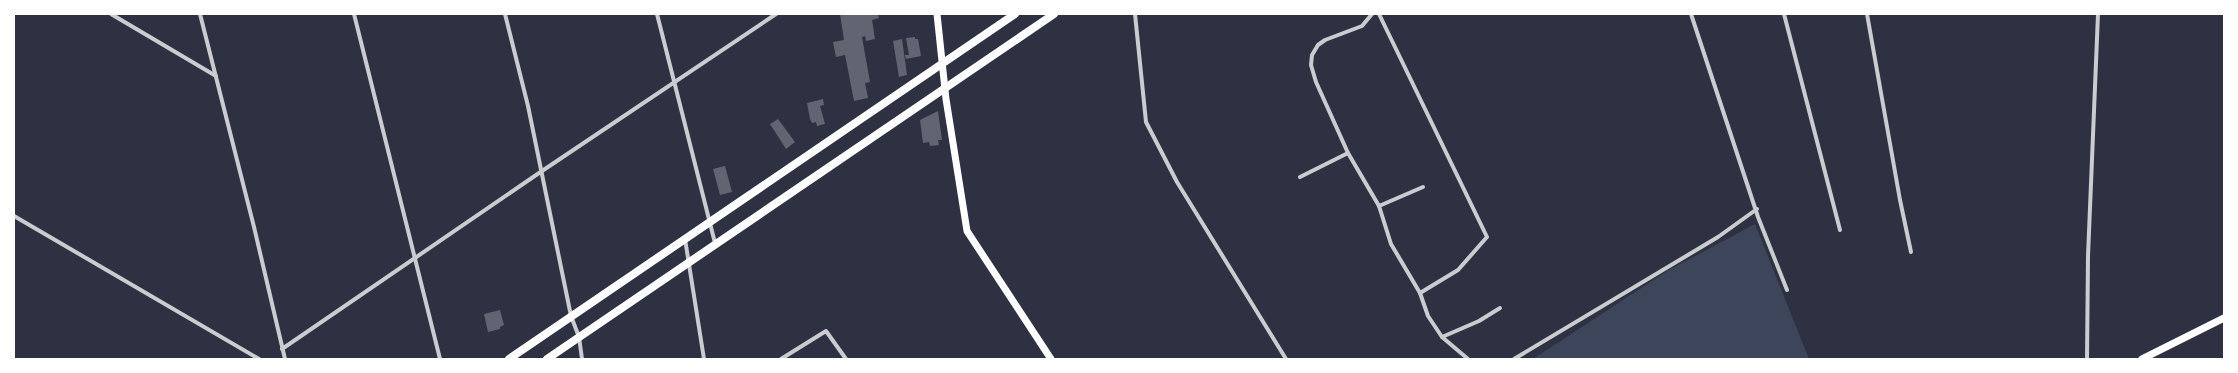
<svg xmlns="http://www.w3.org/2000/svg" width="2238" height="373" font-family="'Space Grotesk',sans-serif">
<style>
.green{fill:#3c4559}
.building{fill:#626471}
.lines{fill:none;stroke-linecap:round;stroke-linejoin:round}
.minor{stroke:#caccd0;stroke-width:4}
.secondary{stroke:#fff;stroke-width:7}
.primary{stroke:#fff;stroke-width:8}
</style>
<rect width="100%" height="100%" fill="#2d3142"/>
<path class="green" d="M 1755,224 L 1809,359 L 1533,359 L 1667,271 Z"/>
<g class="building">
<path d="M 840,14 L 878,14 L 879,18 L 872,20 L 875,39 L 866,41 L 865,36 L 862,37 L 870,82 L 865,83 L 868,98 L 854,101 L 845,55 L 836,57 L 833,42 L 844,40 Z"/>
<path d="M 915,37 L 915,39 L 918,39 L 921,56 L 906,59 L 905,55 L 909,55 L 906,38 Z"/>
<path d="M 902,39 L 907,75 L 899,77 L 893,41 Z"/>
<path d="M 823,99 L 824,105 L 820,106 L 825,124 L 817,126 L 816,122 L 812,123 L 810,119 L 807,103 Z"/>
<path d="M 938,111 L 942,140 L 938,140 L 939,145 L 930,146 L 929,142 L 923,143 L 920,120 Z"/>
<path d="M 778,119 L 795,142 L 786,149 L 770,124 Z"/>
<path d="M 725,166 L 732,192 L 720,195 L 713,169 Z"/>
<path d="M 500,310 L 504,325 L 500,327 L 500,329 L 488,332 L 484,314 Z"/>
</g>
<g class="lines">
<g class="minor">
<path d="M 111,14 L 216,76"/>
<path d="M 200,14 L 254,227 L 285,359"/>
<path d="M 354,14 L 440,359"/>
<path d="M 505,14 L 528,106 L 571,316 L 579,337 L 582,359"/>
<path d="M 657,14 L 715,243"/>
<path d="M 1135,14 L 1146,122 L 1177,182 L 1286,359"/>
<path d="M 1379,14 L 1487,237 L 1458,270 L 1420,293"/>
<path d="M 1691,14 L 1758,217 L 1787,290"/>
<path d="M 1784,14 L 1840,230"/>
<path d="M 1867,14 L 1900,200 L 1911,252"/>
<path d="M 1348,153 L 1316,82 L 1311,65 L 1312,55 L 1318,45 L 1325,40 L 1362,26 L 1372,14"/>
<path d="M 1300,177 L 1348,153 L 1379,206 L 1391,244 L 1420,293 L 1428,316 L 1442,337 L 1468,359"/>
<path d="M 1379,206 L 1423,187"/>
<path d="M 14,216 L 259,359"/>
<path d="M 685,239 L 704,359"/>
<path d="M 1442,337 L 1479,321 L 1500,308"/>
<path d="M 282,349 L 542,171 L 776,14"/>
<path d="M 781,359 L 826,331 L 846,359"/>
<path d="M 1514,359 L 1718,237 L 1757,209"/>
<path d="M 2087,359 L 2088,256 L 2098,14"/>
</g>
<g class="secondary">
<path d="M 937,14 L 946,99 L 967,231 L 1051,359"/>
<path d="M 2142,359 L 2224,318"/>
</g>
<g class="primary">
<path d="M 509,359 L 1015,14"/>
<path d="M 547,359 L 1054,14"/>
</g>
</g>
<rect width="2238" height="373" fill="none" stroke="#ffffff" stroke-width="30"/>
</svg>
